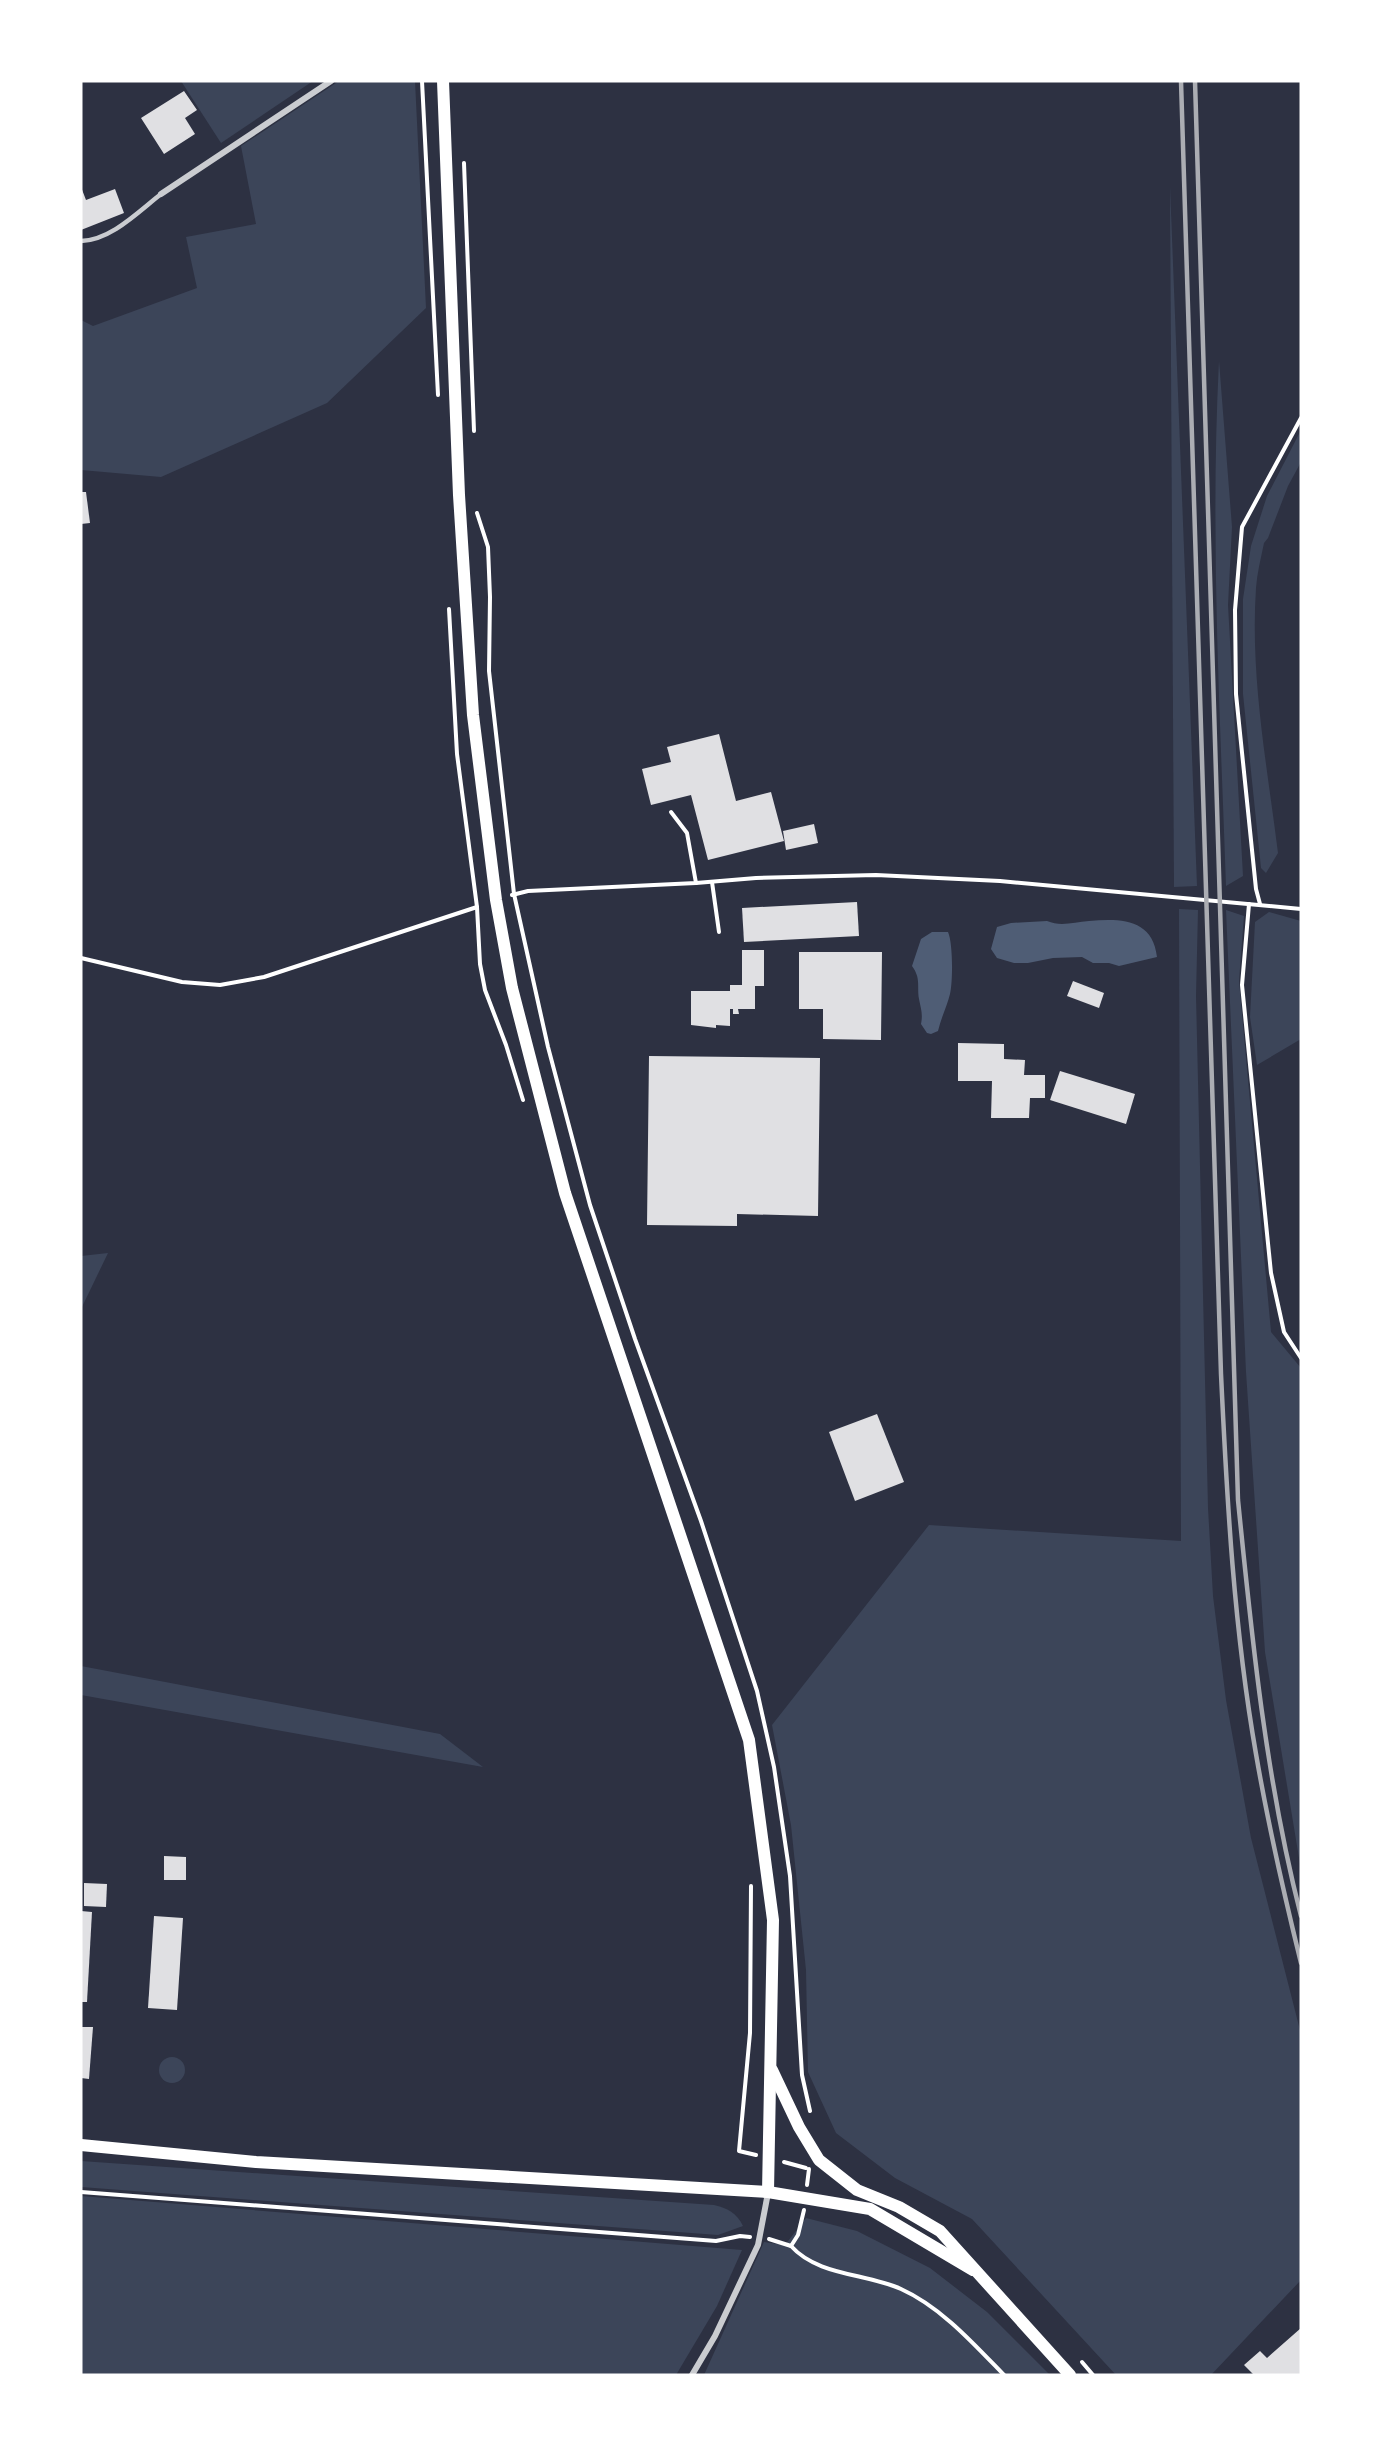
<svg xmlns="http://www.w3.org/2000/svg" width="1382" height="2456" font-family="Poppins,sans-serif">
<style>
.green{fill:#3c4559}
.water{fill:#4f5d75}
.building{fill:#e0e0e3}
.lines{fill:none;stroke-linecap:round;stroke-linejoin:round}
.path{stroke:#fff;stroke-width:4}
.service{stroke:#caccd0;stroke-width:4.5}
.minor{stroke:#caccd0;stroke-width:6}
.secondary{stroke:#fff;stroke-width:12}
.rail{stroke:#abadb3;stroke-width:4.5}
</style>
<rect width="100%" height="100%" fill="#2d3142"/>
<g class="green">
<path d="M 181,81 L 313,81 L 221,143 Z"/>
<path d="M 339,81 L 415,81 L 426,308 L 327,403 L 161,477 L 81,470 L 81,320 L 93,326 L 197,288 L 186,237 L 256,224 L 241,146 Z"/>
<path d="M 1170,186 L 1197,886 L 1174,887 Z"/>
<path d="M 1219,361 L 1232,527 L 1228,605 L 1243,876 L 1226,886 C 1220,711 1210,536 1219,361 Z"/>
<path d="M 1301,430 L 1301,462 L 1288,486 L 1268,538 L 1264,543 C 1261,558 1257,573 1256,588 C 1250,676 1267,765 1278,853 L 1266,873 L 1261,868 L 1243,694 L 1243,599 L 1251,546 L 1267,496 Z"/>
<path d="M 1179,909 L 1198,910 L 1196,996 L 1208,1508 L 1213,1596 L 1226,1700 L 1251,1838 L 1301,2034 L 1301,2280 L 1211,2375 L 1116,2375 L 972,2219 L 895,2178 L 836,2133 L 808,2072 L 806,1970 L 791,1825 L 772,1725 L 929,1525 L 1181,1541 Z"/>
<path d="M 1226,910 L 1244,916 L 1239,981 L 1271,1332 L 1301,1368 L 1301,1870 L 1265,1652 L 1246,1372 Z"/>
<path d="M 1269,912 L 1301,921 L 1301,1039 L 1257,1065 L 1250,1017 L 1255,922 Z"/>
<path d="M 108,1253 L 81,1309 L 81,1256 Z"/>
<path d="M 81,1666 L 440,1734 L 483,1767 L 81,1695 Z"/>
<circle cx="172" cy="2070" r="13"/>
<path d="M 81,2161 L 714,2205 C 727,2208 737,2213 743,2226 L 718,2235 L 81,2187 Z"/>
<path d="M 81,2196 L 742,2250 L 717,2306 L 676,2375 L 81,2375 Z"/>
<path d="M 806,2218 L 857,2231 L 930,2268 L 987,2312 L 1050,2375 L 704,2375 L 764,2242 L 785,2245 Z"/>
</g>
<g class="water">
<path d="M 1047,921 C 1061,927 1074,922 1089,921 C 1121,918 1153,919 1157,957 L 1119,966 L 1109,963 L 1093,963 L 1082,957 L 1053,958 L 1028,963 L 1014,963 L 997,958 L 991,949 L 997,927 L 1011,923 Z"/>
<path d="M 932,932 L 948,932 C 953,943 953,981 950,994 C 947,1006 941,1018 938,1031 L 931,1034 L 927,1033 L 921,1024 C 923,1014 921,1009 919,999 C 917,986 921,978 912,966 L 921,939 Z"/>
</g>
<g class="building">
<path d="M 184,91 L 197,110 L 185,118 L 195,134 L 164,154 L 141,118 Z"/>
<path d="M 81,187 L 86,200 L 115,189 L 124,213 L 81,230 Z"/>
<path d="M 81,492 L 86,492 L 90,523 L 81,524 Z"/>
<path d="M 719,734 L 736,801 L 771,792 L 784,841 L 708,860 L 691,795 L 651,805 L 642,769 L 671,762 L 667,747 Z"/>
<path d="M 814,824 L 818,843 L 786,850 L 783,831 Z"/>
<path d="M 857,902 L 859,936 L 744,942 L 742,908 Z"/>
<path d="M 742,950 L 764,950 L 764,986 L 755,986 L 755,1009 L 738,1009 L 739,1014 L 733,1014 L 733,1009 L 730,1009 L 730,1026 L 716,1025 L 716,1028 L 691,1025 L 691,991 L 730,991 L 730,985 L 742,985 Z"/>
<path d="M 799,952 L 882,952 L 881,1040 L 823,1039 L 823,1009 L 799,1009 Z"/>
<path d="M 1073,981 L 1104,993 L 1099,1008 L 1067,996 Z"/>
<path d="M 958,1043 L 1004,1044 L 1004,1059 L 1025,1060 L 1024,1075 L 1045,1075 L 1045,1098 L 1030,1098 L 1029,1118 L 991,1118 L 992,1081 L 958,1081 Z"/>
<path d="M 649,1056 L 820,1058 L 818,1216 L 737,1214 L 737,1226 L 647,1225 Z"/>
<path d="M 1060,1071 L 1135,1094 L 1126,1124 L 1050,1100 Z"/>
<path d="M 877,1414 L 904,1482 L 855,1501 L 829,1432 Z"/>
<path d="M 164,1856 L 186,1857 L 186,1880 L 164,1880 Z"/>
<path d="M 84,1883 L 107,1884 L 106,1907 L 84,1906 Z"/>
<path d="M 81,1911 L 92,1912 L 87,2002 L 81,2002 Z"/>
<path d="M 154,1916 L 183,1918 L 177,2010 L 148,2008 Z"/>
<path d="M 81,2027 L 93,2027 L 89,2079 L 81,2078 Z"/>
<path d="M 1301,2328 L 1301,2375 L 1254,2375 L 1244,2365 L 1260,2351 L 1267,2358 Z"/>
</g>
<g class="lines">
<g class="path">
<path d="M 422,81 L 438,395"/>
<path d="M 464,163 L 474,431"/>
<path d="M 477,513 L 488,547 L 490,597 L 489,671 L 514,894 L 548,1047 L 590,1205 L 635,1339 L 701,1521 L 757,1691 L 774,1767 L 790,1876 L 802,2075 L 810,2111"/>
<path d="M 449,609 L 457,754 L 477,907 L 480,964 L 485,990 L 506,1045 L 523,1100"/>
<path d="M 671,812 L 687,833 L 696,883"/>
<path d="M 712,882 L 719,932"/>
<path d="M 512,895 L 528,891 L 696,883 L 756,878 L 876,875 L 1000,881 L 1301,909"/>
<path d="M 1249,904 L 1242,985 L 1271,1273 L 1284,1332 L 1301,1358"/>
<path d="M 1260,904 L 1256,889 L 1236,694 L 1235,610 L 1242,527 L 1301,418"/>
<path d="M 81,958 L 182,982 L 220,985 L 264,977 L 477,907"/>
<path d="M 751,1886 L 750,2033 L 739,2151 L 756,2155"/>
<path d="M 784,2162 L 806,2168"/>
<path d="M 807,2185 L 809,2169"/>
<path d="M 81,2192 L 716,2241 L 740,2236 L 750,2237"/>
<path d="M 769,2239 L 791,2246 L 798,2235 L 804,2210"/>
<path d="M 791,2246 C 818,2276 865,2273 901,2289 C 941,2307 974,2344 1004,2375"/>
<path d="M 1082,2362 L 1093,2375"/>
</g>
<path class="service" d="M 81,241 C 111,240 138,212 161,194"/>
<g class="minor">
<path d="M 161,194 L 331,81"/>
<path d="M 692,2375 L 715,2336 L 758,2245 L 768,2193"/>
</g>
<g class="secondary">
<path d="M 443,81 L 459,495 L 473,715 L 496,900 L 512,988 L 565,1193 L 749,1740 L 773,1920 L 768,2192"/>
<path d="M 772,2070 L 799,2127 L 819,2160 L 857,2190 L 899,2207 L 940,2231 L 1070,2375"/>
<path d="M 81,2145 L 256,2162 L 768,2192 L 870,2209 L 973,2270"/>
</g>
<g class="rail">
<path d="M 1181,81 L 1221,1374 C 1227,1501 1234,1629 1256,1754 C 1268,1824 1284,1894 1301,1963"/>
<path d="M 1195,81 L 1238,1500 C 1252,1640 1266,1780 1301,1916"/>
</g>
</g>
<rect width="1382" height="2456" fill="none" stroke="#ffffff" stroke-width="165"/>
</svg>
